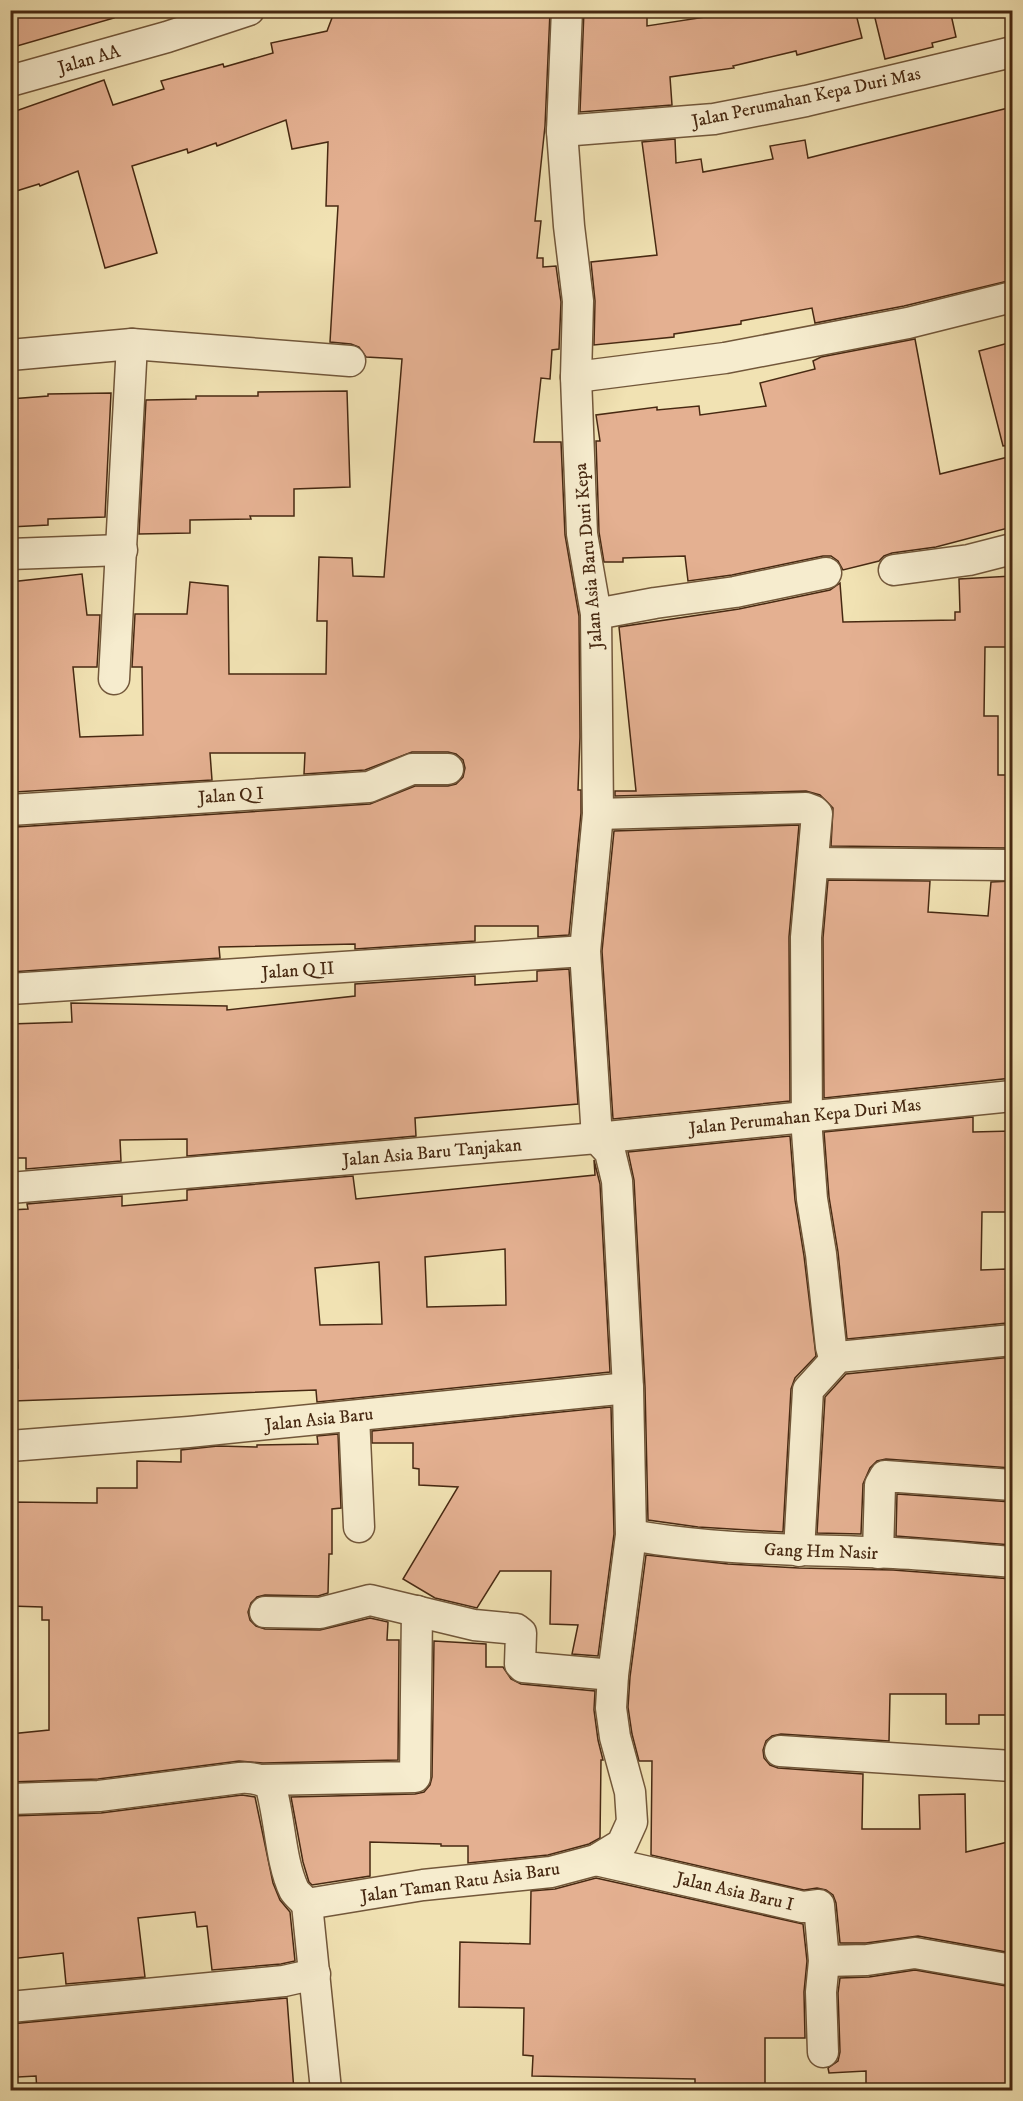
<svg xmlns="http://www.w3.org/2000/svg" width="1023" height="2101" font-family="'IM FELL DW Pica',serif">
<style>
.building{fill:#e4b091;stroke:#472912;stroke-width:1.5;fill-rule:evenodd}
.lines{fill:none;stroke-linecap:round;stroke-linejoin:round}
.street-casing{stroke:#72573a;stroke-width:33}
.street{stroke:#f6ecce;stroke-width:30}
.labels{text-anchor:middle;stroke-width:4.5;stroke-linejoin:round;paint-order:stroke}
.street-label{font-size:18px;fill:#472912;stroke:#f6ecce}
</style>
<rect width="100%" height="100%" fill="#f1e2b3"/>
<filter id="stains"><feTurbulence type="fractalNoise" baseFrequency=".00333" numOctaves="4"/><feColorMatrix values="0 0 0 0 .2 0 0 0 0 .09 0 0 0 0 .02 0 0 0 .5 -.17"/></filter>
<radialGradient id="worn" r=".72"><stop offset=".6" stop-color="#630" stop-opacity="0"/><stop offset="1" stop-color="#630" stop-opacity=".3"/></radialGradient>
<g class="building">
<path d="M 10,10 L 113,10 L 114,18 L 10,48 Z"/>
<path d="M 335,10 L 550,12 L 545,126 L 535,221 L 541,221 L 537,258 L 543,258 L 543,267 L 556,266 L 561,302 L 559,349 L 552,350 L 550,379 L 541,378 L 534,442 L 561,442 L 565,535 L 579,616 L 580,737 L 578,790 L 581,790 L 581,813 L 569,935 L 538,937 L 538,926 L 475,926 L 475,941 L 355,949 L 355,944 L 219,947 L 220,958 L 10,972 L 10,836 L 17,836 L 16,827 L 370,804 L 415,786 L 448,786 L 456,784 L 463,777 L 465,768 L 463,760 L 456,754 L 448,752 L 412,752 L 365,770 L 304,774 L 305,753 L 210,753 L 212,780 L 15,792 L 13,712 L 10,712 L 10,582 L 82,574 L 87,615 L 100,615 L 97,667 L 73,667 L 80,737 L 143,735 L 142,667 L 132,667 L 135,614 L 187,614 L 190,582 L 228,586 L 229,674 L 326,674 L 327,621 L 317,621 L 319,557 L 352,558 L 353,576 L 384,577 L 402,359 L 366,357 L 359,347 L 351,344 L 330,342 L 338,206 L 326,206 L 328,142 L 292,149 L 286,120 L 217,146 L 216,143 L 188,153 L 187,149 L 132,166 L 157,253 L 105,268 L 78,171 L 40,186 L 39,184 L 10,193 L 10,113 L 104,80 L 113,105 L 164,89 L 161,81 L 223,64 L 224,67 L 273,53 L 271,43 L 327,31 Z"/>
<path d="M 584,10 L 647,10 L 647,26 L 751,10 L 855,10 L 862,38 L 797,55 L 796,51 L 733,66 L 734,68 L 670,77 L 672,105 L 580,112 Z"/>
<path d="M 889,10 L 950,10 L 956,37 L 932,43 L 933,47 L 885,59 L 874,14 Z"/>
<path d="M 1012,107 L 1012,280 L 904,306 L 815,323 L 812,308 L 741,321 L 741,324 L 674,334 L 674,337 L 594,345 L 595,301 L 591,262 L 657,255 L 642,142 L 675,139 L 676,163 L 701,159 L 703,172 L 773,159 L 770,146 L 805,140 L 808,158 Z"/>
<path d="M 915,339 L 940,474 L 1012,456 L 1012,527 L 936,547 L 892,553 L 884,556 L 879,561 L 843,570 L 838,561 L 831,556 L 823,556 L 732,575 L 688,581 L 685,556 L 623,558 L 623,562 L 604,562 L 599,532 L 596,441 L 600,441 L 596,415 L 657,407 L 657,410 L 699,406 L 700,415 L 766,406 L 760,383 L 815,369 L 813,361 L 821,357 Z"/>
<path d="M 1012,342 L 1012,445 L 1003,446 L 979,351 Z"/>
<path d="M 347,391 L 350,487 L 294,489 L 294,516 L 250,516 L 251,519 L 190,520 L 190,533 L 139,534 L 146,400 L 196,399 L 196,396 L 258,396 L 258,392 Z"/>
<path d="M 111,393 L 105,517 L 48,519 L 48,525 L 10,527 L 10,399 L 48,396 L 48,394 Z"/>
<path d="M 1012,576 L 1012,647 L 985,647 L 984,716 L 998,716 L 998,775 L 1007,775 L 1006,848 L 831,846 L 833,808 L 820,795 L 806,791 L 615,796 L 615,791 L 636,791 L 619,627 L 739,609 L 830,590 L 840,583 L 843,622 L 955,620 L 955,612 L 960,612 L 959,579 Z"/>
<path d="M 799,825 L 789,937 L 790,1101 L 613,1119 L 602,951 L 614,831 Z"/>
<path d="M 828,880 L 930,881 L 928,912 L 988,916 L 991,882 L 1012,881 L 1012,1078 L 824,1098 L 823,938 Z"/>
<path d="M 569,969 L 578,1104 L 415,1118 L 416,1136 L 187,1156 L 187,1139 L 120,1140 L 121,1161 L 26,1169 L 26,1158 L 10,1158 L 10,1024 L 72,1022 L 71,1003 L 227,1006 L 227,1010 L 355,996 L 355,984 L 475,976 L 475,985 L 537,981 L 537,971 Z"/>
<path d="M 973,1117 L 973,1132 L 1012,1131 L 1012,1212 L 982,1212 L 981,1270 L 1006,1269 L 1007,1323 L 847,1339 L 838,1252 L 829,1197 L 824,1132 Z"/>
<path d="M 790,1136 L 795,1200 L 804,1256 L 816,1356 L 795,1378 L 791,1389 L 783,1532 L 698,1527 L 648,1520 L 645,1387 L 634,1180 L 628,1152 Z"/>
<path d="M 594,1160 L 600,1184 L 610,1372 L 317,1402 L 316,1390 L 13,1401 L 13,1368 L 18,1368 L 10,1248 L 10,1210 L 28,1209 L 27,1204 L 122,1196 L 122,1206 L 187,1200 L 187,1190 L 353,1176 L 356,1199 L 595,1175 ZM 505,1249 L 506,1305 L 427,1307 L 425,1257 ZM 379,1262 L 382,1324 L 320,1325 L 315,1268 Z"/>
<path d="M 1012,1357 L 1012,1468 L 886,1459 L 877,1461 L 870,1468 L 863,1484 L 861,1534 L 817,1533 L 825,1397 L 846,1374 Z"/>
<path d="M 611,1407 L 614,1534 L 598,1656 L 572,1654 L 578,1625 L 550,1624 L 551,1571 L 500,1571 L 477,1608 L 435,1598 L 403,1579 L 458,1487 L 419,1485 L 419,1469 L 413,1468 L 413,1443 L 372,1443 L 372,1431 Z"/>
<path d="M 338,1434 L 341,1508 L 332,1509 L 332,1554 L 329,1554 L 328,1593 L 318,1596 L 265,1595 L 257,1597 L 251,1603 L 248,1612 L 250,1620 L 256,1626 L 265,1629 L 320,1630 L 370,1618 L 388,1622 L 387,1640 L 399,1640 L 398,1760 L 263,1763 L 239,1761 L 98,1779 L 10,1782 L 10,1734 L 49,1730 L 49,1620 L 42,1620 L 42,1607 L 10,1606 L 10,1502 L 97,1503 L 97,1488 L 137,1488 L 137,1461 L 181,1462 L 181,1450 L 218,1446 L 257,1447 L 257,1445 L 318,1444 L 317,1436 Z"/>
<path d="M 897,1494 L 1012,1502 L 1012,1545 L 896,1536 Z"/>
<path d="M 646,1555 L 728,1564 L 799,1568 L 893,1570 L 1012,1579 L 1012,1715 L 979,1715 L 979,1724 L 946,1724 L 946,1694 L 890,1694 L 889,1741 L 781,1734 L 772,1736 L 766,1741 L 763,1750 L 764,1758 L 770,1765 L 778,1768 L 863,1774 L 862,1829 L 920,1829 L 919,1795 L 965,1794 L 966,1852 L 1012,1841 L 1012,1953 L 918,1936 L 866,1943 L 840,1943 L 836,1903 L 833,1895 L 826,1890 L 817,1888 L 804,1890 L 651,1855 L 652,1761 L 639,1761 L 632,1734 L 628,1707 L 630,1677 Z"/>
<path d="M 434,1641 L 486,1644 L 486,1667 L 503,1667 L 511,1679 L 521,1684 L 595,1691 L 594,1710 L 598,1740 L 603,1760 L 601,1760 L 600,1838 L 589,1844 L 548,1855 L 468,1863 L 468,1846 L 441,1846 L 441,1844 L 370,1842 L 370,1876 L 312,1885 L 309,1882 L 303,1862 L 291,1797 L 415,1794 L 424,1792 L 430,1785 L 432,1777 Z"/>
<path d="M 242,1795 L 255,1797 L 273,1883 L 280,1900 L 290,1912 L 295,1961 L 281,1964 L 212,1970 L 207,1926 L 197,1927 L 195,1912 L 138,1918 L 145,1977 L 66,1984 L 63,1953 L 10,1959 L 10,1816 L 101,1813 Z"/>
<path d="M 596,1878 L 803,1924 L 807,1961 L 804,1992 L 805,2038 L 765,2038 L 765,2091 L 695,2091 L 695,2079 L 532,2076 L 533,2056 L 523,2055 L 524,2008 L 459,2007 L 460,1942 L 530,1944 L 531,1891 L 555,1889 Z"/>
<path d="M 915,1970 L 1012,1987 L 1012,2091 L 866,2091 L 866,2071 L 829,2073 L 828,2068 L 838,2061 L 840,2052 L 838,1993 L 840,1978 L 869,1977 Z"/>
<path d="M 287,1998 L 294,2091 L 37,2091 L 36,2076 L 18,2077 L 16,2057 L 10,2057 L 10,2024 Z"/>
</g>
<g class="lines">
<g class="street-casing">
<g id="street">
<path d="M 567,10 L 562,131 L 569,226 L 578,301 L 576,377 L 582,534 L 596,614 L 598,814 L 585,951 L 597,1138"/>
<path d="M 10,81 L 167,37 L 249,10"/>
<path d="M 562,131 L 714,119 L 806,101 L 1012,52"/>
<path d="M 10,355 L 132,344 L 350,361"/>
<path d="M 576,377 L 725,358 L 908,323 L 1012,297"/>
<path d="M 10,554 L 122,550"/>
<path d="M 894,570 L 969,560 L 1012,549"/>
<path d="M 596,614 L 655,603 L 735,592 L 826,573"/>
<path d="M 114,679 L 132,344"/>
<path d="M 10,810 L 369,787 L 412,769 L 448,769"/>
<path d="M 598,814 L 806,808 L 814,811 L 817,814 L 806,937 L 807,1132 L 812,1199 L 821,1254 L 831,1347 L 833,1354 L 838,1357"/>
<path d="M 813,863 L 1008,865"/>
<path d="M 10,989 L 585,951"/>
<path d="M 10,1188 L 597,1138 L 1012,1096"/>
<path d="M 354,1416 L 359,1527"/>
<path d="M 10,1446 L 189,1432 L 628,1388"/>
<path d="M 631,1535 C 718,1551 806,1549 894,1553 C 934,1555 973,1559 1012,1562"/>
<path d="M 799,1551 L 808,1390 L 838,1357 L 1012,1340"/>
<path d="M 878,1553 L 880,1485 L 885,1476 L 1012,1485"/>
<path d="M 265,1612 L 320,1613 L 370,1600 L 474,1625 L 516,1629 L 521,1633 L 520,1664 L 523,1667 L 613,1675"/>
<path d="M 780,1751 L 1012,1766"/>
<path d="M 261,1780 L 415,1777 L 417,1611"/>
<path d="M 10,1799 L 99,1796 L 240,1778 C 252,1777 260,1779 270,1784 C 280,1816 280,1861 294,1890 C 297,1895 303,1899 307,1904"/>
<path d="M 596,1860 L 803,1907 L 819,1905 L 824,1961 L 867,1960 L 915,1953 L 1012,1970"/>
<path d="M 307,1904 L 423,1885 L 551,1872 L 596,1860 L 622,1844 L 632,1822 L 630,1792 L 615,1737 L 611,1708 L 613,1675 L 631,1535 L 628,1388 L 617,1181 L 610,1152 L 597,1138"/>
<path d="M 307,1904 L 326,2090"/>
<path d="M 10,2007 L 284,1981 L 315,1974"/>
<path d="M 823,2052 L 821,1992 L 824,1961"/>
</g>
</g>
<use href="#street" class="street"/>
</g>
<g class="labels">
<g class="street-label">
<text transform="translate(89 59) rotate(-16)" y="6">Jalan AA</text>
<text transform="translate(806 97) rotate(-12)" y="6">Jalan Perumahan Kepa Duri Mas</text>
<text transform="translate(588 556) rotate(-95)" y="6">Jalan Asia Baru Duri Kepa</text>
<text transform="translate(231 795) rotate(-4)" y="6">Jalan Q I</text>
<text transform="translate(298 970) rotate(-4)" y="6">Jalan Q II</text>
<text transform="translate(805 1116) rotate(-6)" y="6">Jalan Perumahan Kepa Duri Mas</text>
<text transform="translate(432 1152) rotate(-5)" y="6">Jalan Asia Baru Tanjakan</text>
<text transform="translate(319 1419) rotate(-6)" y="6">Jalan Asia Baru</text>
<text transform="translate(821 1551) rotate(2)" y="6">Gang Hm Nasir</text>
<text transform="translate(460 1882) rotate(-8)" y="6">Jalan Taman Ratu Asia Baru</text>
<text transform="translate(735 1891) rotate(13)" y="6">Jalan Asia Baru I</text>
</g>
</g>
<rect width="1023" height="2101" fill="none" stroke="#f1e2b3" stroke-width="36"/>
<rect x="12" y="12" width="999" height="2077" fill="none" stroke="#472912" stroke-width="3"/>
<rect x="18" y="18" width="987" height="2065" fill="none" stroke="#472912" stroke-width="1.5"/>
<rect width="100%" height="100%" filter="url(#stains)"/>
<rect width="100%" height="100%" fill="url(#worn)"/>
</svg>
